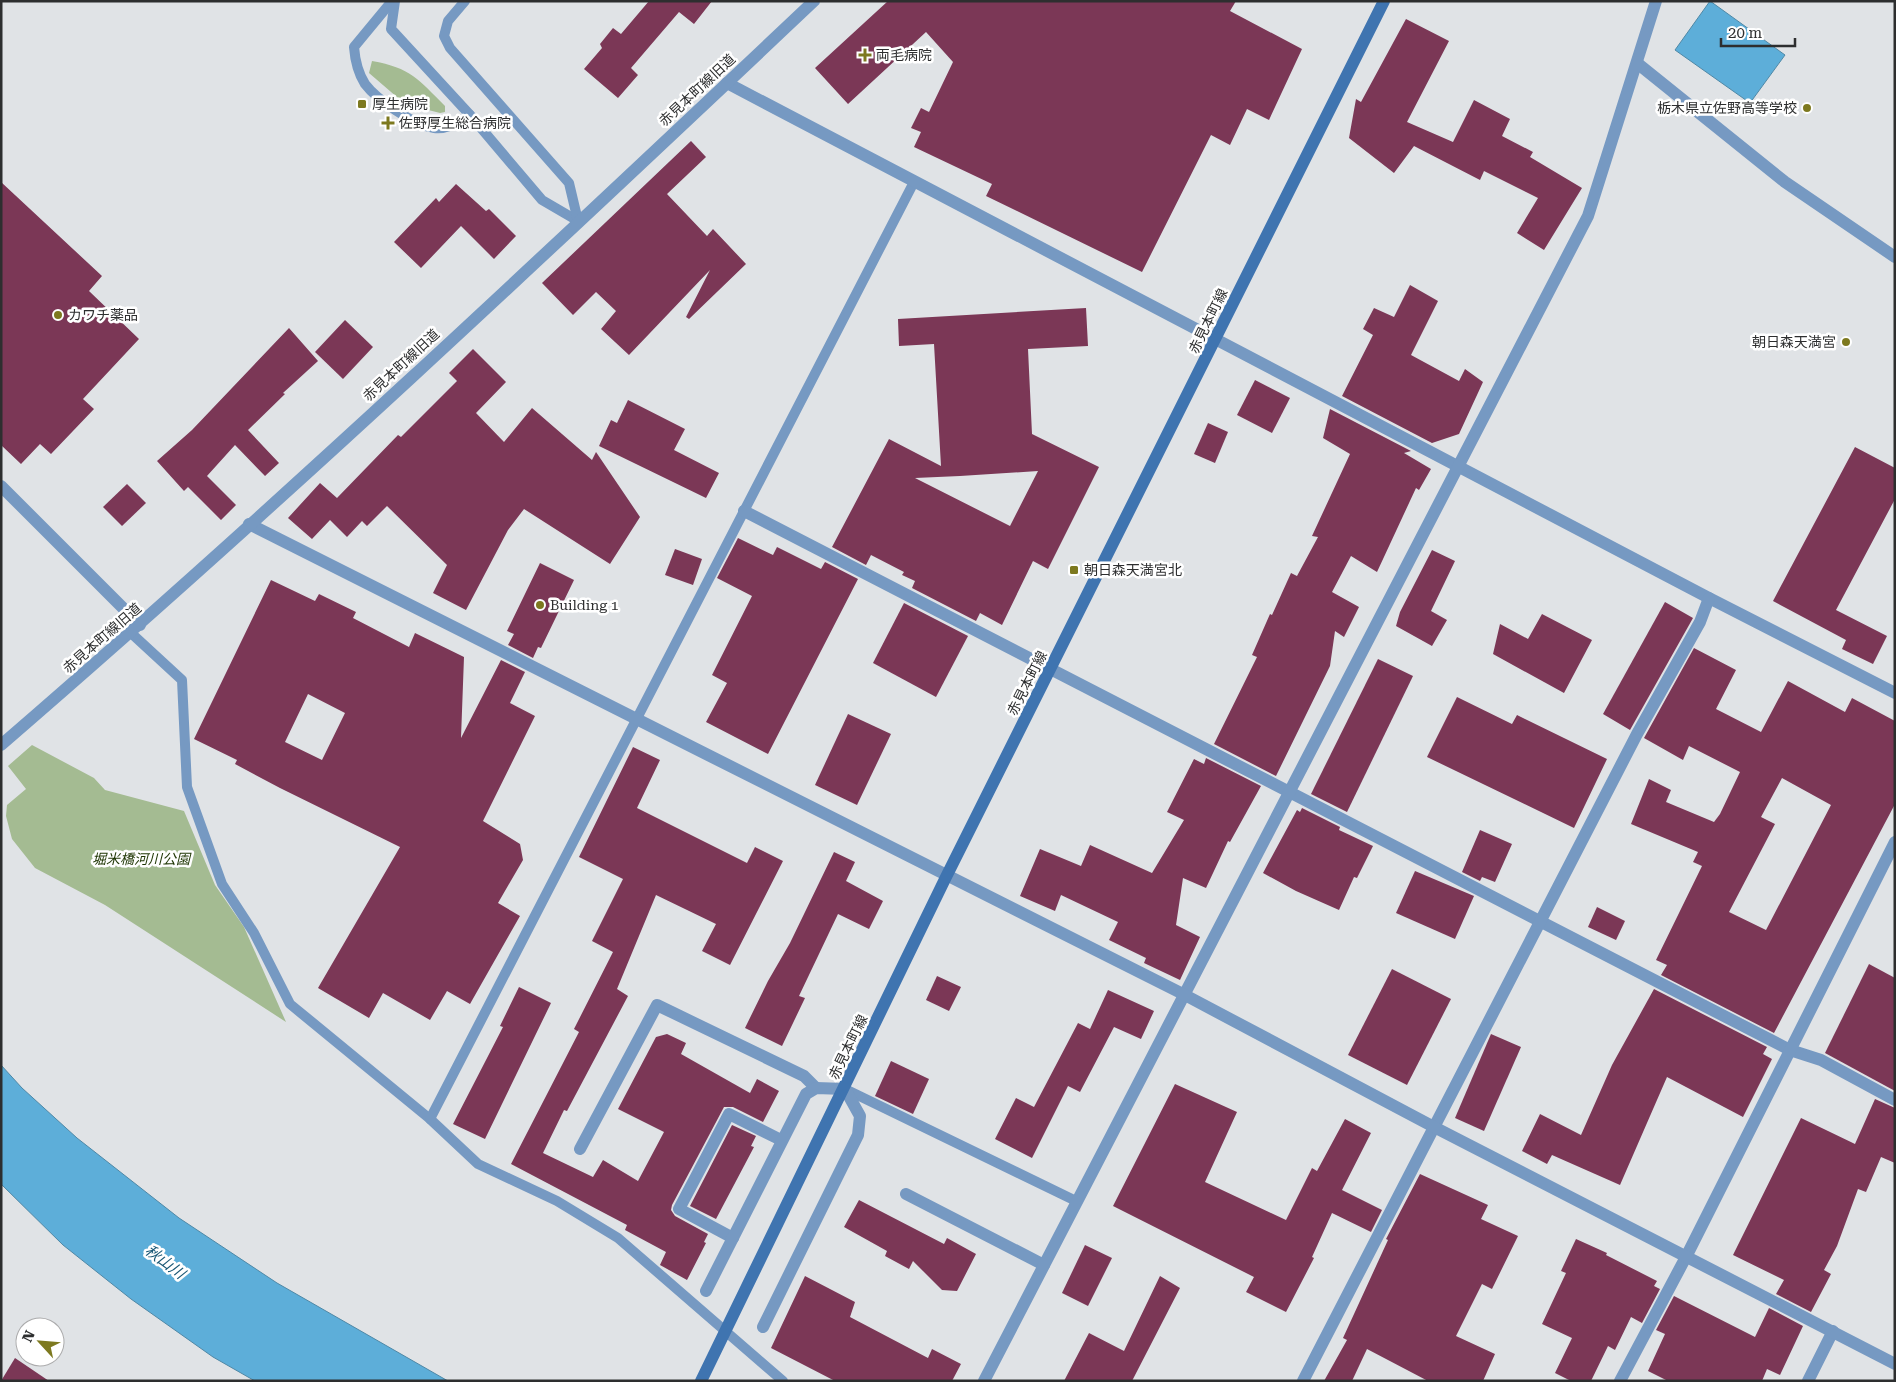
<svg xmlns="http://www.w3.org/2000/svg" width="1896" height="1382" font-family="'Roboto Serif','Noto Sans JP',serif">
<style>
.green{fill:#a4bb92}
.water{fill:#5daed9;stroke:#4f88a6}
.building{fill:#7b3756;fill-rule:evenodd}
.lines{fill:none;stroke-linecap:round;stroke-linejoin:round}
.service{stroke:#7699c2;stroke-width:10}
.minor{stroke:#7699c2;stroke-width:12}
.tertiary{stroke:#7699c2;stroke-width:12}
.secondary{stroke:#3f74b0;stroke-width:12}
.poi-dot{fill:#7d791f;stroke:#fff;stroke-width:2}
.labels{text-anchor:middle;stroke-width:5;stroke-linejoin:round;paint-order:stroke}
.poi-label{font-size:14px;fill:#2d2e2f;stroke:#fff;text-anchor:start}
.street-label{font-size:14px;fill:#2d2e2f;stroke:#fff}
.park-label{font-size:14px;font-style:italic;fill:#1d3402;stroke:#fff}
.water-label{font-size:15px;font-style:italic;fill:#185775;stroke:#fff}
</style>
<rect width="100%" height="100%" fill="#e0e3e6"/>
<g class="green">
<path d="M 372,61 C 411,68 418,79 445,106 L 445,112 L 440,113 L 405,104 L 369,73 Z"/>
<path d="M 32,745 L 94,778 L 105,790 L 184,811 L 215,885 L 244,927 L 286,1022 L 105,905 L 35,868 L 12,839 L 6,816 L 7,805 L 26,789 L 8,766 Z"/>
</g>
<g class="water">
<path d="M 1710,1 L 1785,55 L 1750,103 L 1675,50 Z"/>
<path d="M 1,1065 L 22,1088 L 77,1138 L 179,1218 L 277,1283 L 448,1381 L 255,1381 L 213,1357 L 131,1299 L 63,1245 L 1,1184 Z"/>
</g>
<g class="building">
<path d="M 649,1 L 712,1 L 694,24 L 679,12 L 631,68 L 638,75 L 618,98 L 584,69 L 602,48 L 600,44 L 613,28 L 621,34 Z"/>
<path d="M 888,1 L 1236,1 L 1230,11 L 1302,49 L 1269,120 L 1247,109 L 1230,145 L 1211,135 L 1142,272 L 986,196 L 992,184 L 914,147 L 921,132 L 911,128 L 921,108 L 929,112 L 953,62 L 926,32 L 848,104 L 815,68 Z"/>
<path d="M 1406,19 L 1449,41 L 1407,122 L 1453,142 L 1474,100 L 1510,119 L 1502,136 L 1533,152 L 1530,157 L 1582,188 L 1544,250 L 1517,233 L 1538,198 L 1484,171 L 1480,180 L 1414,146 L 1394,173 L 1349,138 L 1356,99 L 1361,102 Z"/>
<path d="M 691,141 L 706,157 L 667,194 L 707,236 L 713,229 L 746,264 L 689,319 L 686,317 L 710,270 L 629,355 L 601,329 L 616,311 L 596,292 L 573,315 L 542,283 Z"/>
<path d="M 1,182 L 102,276 L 89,291 L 139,339 L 83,399 L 94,409 L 51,454 L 40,444 L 21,464 L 1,445 Z"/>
<path d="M 456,184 L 486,211 L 489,209 L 516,236 L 494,259 L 461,226 L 421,268 L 394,242 L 436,198 L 439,202 Z"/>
<path d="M 1410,285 L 1438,301 L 1411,355 L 1459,381 L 1465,369 L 1483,382 L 1459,434 L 1432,443 L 1342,396 L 1373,335 L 1363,329 L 1374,308 L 1394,317 Z"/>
<path d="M 1086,308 L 1088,346 L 1028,349 L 1032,434 L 1099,467 L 1048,569 L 1033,561 L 1002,625 L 980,613 L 976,621 L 912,588 L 915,581 L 902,575 L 904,572 L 871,555 L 866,565 L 832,547 L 889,439 L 941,466 L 934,344 L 899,346 L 898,319 ZM 1038,471 L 1010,526 L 915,478 L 960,476 Z"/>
<path d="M 345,320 L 373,347 L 343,379 L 315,352 Z"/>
<path d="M 289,328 L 318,361 L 283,393 L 285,394 L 248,430 L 279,463 L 265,476 L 235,445 L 207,476 L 236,505 L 221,520 L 188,487 L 184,491 L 157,461 L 192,430 Z"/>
<path d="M 473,349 L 506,382 L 476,413 L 504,442 L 532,408 L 592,460 L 596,452 L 640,517 L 610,564 L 524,509 L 508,530 L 466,610 L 433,593 L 447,565 L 387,506 L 367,526 L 362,521 L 347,537 L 330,520 L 312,539 L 288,518 L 320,483 L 337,498 L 398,435 L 401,437 L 457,381 L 449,373 Z"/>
<path d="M 1255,380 L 1290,398 L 1272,433 L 1237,415 Z"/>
<path d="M 628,400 L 685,429 L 674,450 L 719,473 L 706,498 L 599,446 L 611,420 L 617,423 Z"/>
<path d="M 1330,409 L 1411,451 L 1404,453 L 1431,469 L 1419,490 L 1416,488 L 1377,572 L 1351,556 L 1332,592 L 1359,607 L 1344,637 L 1335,631 L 1330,666 L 1276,776 L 1214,744 L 1257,657 L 1252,655 L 1270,614 L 1272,615 L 1291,573 L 1297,576 L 1318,537 L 1312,536 L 1350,454 L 1323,438 Z"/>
<path d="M 1208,423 L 1228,432 L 1215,463 L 1194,454 Z"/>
<path d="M 1855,447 L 1895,468 L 1895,499 L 1836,610 L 1887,636 L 1873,664 L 1842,649 L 1846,640 L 1773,601 Z"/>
<path d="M 127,484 L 146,503 L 122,526 L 103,507 Z"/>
<path d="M 738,538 L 773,555 L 777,547 L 821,569 L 825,562 L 858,579 L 768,754 L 706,722 L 727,683 L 712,675 L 752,596 L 717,578 Z"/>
<path d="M 675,549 L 702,559 L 693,585 L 665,575 Z"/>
<path d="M 1432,550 L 1455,561 L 1431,611 L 1447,620 L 1432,646 L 1396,626 L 1400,612 Z"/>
<path d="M 540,563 L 574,580 L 541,648 L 538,647 L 533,658 L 508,645 L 514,634 L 507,631 Z"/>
<path d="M 271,580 L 315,601 L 319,594 L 356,612 L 353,618 L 409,647 L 415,633 L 464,657 L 461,738 L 501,660 L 525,672 L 510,703 L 535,716 L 483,821 L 520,844 L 523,860 L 498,903 L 520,916 L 470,1004 L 447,991 L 430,1020 L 383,993 L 369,1018 L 318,988 L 400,847 L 280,788 L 235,764 L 237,760 L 194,739 ZM 308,694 L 345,713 L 322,760 L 285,742 Z"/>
<path d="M 1665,602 L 1693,618 L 1630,730 L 1603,714 Z"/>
<path d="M 904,603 L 968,636 L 936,697 L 873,663 Z"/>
<path d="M 1542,614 L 1592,640 L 1564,693 L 1493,654 L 1500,624 L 1528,639 Z"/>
<path d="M 1694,648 L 1736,670 L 1716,709 L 1761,732 L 1788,681 L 1845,712 L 1852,698 L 1895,721 L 1895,804 L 1774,1033 L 1661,975 L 1667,965 L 1656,960 L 1702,866 L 1693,862 L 1698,852 L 1631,824 L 1649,779 L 1671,790 L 1666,802 L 1714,822 L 1720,814 L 1740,772 L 1689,746 L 1683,760 L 1644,738 ZM 1782,778 L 1831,805 L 1766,930 L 1729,912 L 1775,824 L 1761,817 Z"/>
<path d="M 1378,659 L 1413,676 L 1347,812 L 1311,794 Z"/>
<path d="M 1457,697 L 1512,724 L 1517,715 L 1607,759 L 1574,828 L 1427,757 Z"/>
<path d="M 848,714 L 891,734 L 857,805 L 815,785 Z"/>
<path d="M 633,747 L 660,760 L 637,808 L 747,863 L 755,847 L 783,861 L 730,965 L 702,951 L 716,924 L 656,895 L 617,989 L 628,996 L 567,1111 L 564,1110 L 543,1153 L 593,1177 L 603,1160 L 638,1181 L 664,1132 L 618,1109 L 656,1037 L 667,1034 L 686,1043 L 681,1054 L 750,1093 L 757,1079 L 779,1091 L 763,1122 L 733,1107 L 724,1107 L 672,1205 L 671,1210 L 675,1216 L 708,1234 L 704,1242 L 706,1243 L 687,1280 L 660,1265 L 666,1252 L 625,1230 L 627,1225 L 511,1164 L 579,1032 L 574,1029 L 613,952 L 592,941 L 623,879 L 579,857 Z"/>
<path d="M 1206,758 L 1261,786 L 1230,842 L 1228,841 L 1206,888 L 1183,878 L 1176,925 L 1200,937 L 1180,980 L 1144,963 L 1146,958 L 1109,940 L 1118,922 L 1061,895 L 1055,911 L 1020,896 L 1040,849 L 1081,866 L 1090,845 L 1152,873 L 1184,820 L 1167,812 L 1194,759 L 1204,764 Z"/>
<path d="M 1302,808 L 1340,827 L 1339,830 L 1373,846 L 1357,878 L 1354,877 L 1339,910 L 1296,891 L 1263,873 L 1297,810 L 1300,812 Z"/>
<path d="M 1480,830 L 1512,844 L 1495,882 L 1482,877 L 1480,881 L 1462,872 Z"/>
<path d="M 834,852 L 855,862 L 846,881 L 883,901 L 869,929 L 838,914 L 799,996 L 805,998 L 782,1046 L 745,1028 L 768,981 L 790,943 Z"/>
<path d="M 1415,871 L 1474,896 L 1455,939 L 1396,913 Z"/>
<path d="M 1597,907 L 1625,921 L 1616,940 L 1588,927 Z"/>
<path d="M 1869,964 L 1895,978 L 1895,1091 L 1825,1053 Z"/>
<path d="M 1392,969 L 1451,999 L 1407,1085 L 1348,1055 Z"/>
<path d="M 937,976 L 961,987 L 949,1011 L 926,1000 Z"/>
<path d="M 519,987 L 551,1003 L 485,1139 L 453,1124 L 503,1027 L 500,1026 Z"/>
<path d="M 1654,989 L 1767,1047 L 1763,1054 L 1772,1059 L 1743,1117 L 1667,1077 L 1620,1185 L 1552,1155 L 1547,1164 L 1522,1151 L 1540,1114 L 1581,1135 L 1612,1065 Z"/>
<path d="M 1108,990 L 1154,1011 L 1141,1039 L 1114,1027 L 1080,1092 L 1068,1086 L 1032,1158 L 995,1139 L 1016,1098 L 1034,1107 L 1078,1023 L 1090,1029 Z"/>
<path d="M 1491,1034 L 1521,1047 L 1484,1131 L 1455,1118 Z"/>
<path d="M 891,1061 L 929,1079 L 913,1114 L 875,1096 Z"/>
<path d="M 1175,1084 L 1237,1112 L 1205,1182 L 1286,1220 L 1312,1168 L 1317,1171 L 1345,1119 L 1371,1133 L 1342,1190 L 1382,1210 L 1371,1232 L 1332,1213 L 1312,1257 L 1314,1258 L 1286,1312 L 1246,1292 L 1254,1277 L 1113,1206 Z"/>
<path d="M 1875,1099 L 1895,1108 L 1895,1163 L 1881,1157 L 1866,1192 L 1858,1189 L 1837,1246 L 1824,1270 L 1831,1274 L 1811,1312 L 1776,1294 L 1784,1280 L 1733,1255 L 1801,1118 L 1855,1144 Z"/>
<path d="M 732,1125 L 756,1136 L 751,1146 L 754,1147 L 716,1219 L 690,1206 Z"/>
<path d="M 1420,1174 L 1488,1205 L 1481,1219 L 1518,1236 L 1492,1289 L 1482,1284 L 1456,1336 L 1495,1354 L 1483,1381 L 1428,1381 L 1367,1349 L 1352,1381 L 1324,1381 L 1347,1340 L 1343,1338 L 1388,1240 L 1386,1239 Z"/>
<path d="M 859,1200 L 944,1244 L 947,1238 L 976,1254 L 957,1291 L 942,1290 L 913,1261 L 909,1269 L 885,1256 L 887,1251 L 844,1227 Z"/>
<path d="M 1576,1239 L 1607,1253 L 1606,1255 L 1657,1281 L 1654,1286 L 1660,1289 L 1642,1323 L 1631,1317 L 1615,1350 L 1608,1346 L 1591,1381 L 1571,1381 L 1555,1373 L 1572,1338 L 1542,1324 L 1566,1273 L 1561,1271 Z"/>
<path d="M 1085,1245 L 1112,1258 L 1088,1306 L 1062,1293 Z"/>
<path d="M 805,1276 L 855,1302 L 850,1317 L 928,1358 L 932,1349 L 961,1364 L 952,1381 L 835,1381 L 771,1348 Z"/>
<path d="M 1160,1276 L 1180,1288 L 1132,1381 L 1064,1381 L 1089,1333 L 1124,1351 Z"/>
<path d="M 1674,1296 L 1755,1337 L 1769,1308 L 1803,1326 L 1780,1375 L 1767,1369 L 1762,1381 L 1668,1381 L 1648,1371 L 1665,1334 L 1656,1330 Z"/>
<path d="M 15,1358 L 49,1381 L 1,1381 Z"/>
</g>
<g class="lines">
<g class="service">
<path d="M 392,1 L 354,47 C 355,60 358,73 365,84 C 377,100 414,125 434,128 C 447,130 458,122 470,115 L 542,200 L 578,221"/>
<path d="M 395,1 L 391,29 L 470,115"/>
<path d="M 465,1 L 448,21 L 444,36 L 450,48 L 569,183 L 578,221"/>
<path d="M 131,633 L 182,680 L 187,787 L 222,884 L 254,933 L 290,1004 L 430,1119 L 478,1164 L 557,1201 L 618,1238 L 783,1381"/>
<path d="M 845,1089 L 1076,1201"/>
<path d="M 430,1119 L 914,182"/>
</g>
<g class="minor">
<path d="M 1637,63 L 1785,182 L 1895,257"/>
<path d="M 727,83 L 1709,598 L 1895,693"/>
<path d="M 1,486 L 140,625"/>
<path d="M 744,511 L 1790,1050 L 1821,1060 L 1895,1100"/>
<path d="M 580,1149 L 657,1005 L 804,1076 L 816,1088"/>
<path d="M 906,1194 L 1044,1265"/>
<path d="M 733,1238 L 679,1209 L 729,1114 L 781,1140"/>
<path d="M 706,1291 L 806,1094 L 816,1088 L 845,1089 L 860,1116 L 858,1135 L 763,1327"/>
<path d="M 984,1381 L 1588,216 L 1656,1"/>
<path d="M 1303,1381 L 1637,734 L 1700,622 L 1709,598"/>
<path d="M 1620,1381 L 1687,1255 L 1895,842"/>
<path d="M 1808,1381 L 1833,1331"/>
</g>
<g class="tertiary">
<path d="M 249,524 L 1183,994 L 1434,1127 L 1895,1364"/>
<path d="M 1,745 C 279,505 547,253 814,1"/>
</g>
<path class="secondary" d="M 701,1381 L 946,877 L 1384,1"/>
</g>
<g class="poi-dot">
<path d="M862.5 47.5h5v5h5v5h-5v5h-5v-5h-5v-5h5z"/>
<rect x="357" y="99" width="10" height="10" rx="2.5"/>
<circle cx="1807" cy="108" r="5"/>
<path d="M385.5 115.5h5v5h5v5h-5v5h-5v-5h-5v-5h5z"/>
<circle cx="58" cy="315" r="5"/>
<circle cx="1846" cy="342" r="5"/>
<rect x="1069" y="565" width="10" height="10" rx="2.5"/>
<circle cx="540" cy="605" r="5"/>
</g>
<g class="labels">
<g class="poi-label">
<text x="876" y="60">両毛病院</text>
<text x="372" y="109">厚生病院</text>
<text x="1797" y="113" text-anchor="end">栃木県立佐野高等学校</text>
<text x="399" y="128">佐野厚生総合病院</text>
<text x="68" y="320">カワチ薬品</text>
<text x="1836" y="347" text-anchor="end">朝日森天満宮</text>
<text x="1084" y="575">朝日森天満宮北</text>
<text x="550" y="610">Building 1</text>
</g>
<g class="street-label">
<text transform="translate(697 90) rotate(-43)" y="5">赤見本町線旧道</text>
<text transform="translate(1208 321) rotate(-64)" y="5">赤見本町線</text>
<text transform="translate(401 365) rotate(-43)" y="5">赤見本町線旧道</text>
<text transform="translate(102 638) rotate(-41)" y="5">赤見本町線旧道</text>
<text transform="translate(1027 683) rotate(-63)" y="5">赤見本町線</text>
<text transform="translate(848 1047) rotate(-64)" y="5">赤見本町線</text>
</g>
<g class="park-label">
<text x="141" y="864">堀米橋河川公園</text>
</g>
<g class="water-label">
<text transform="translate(165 1262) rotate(37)" y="5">秋山川</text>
</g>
</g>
<rect width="1896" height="1382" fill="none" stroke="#2d2e2f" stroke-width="5"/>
<g transform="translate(40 1342) rotate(296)"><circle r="24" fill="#ffffff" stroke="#ababac"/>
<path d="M0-4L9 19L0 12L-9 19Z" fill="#7d791f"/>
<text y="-8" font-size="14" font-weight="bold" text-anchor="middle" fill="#2d2e2f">N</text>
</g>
<path d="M1721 38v8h74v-8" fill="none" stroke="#2d2e2f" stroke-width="2.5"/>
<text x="1728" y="38" font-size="15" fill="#2d2e2f" stroke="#ffffff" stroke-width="4" paint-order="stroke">20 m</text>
</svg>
